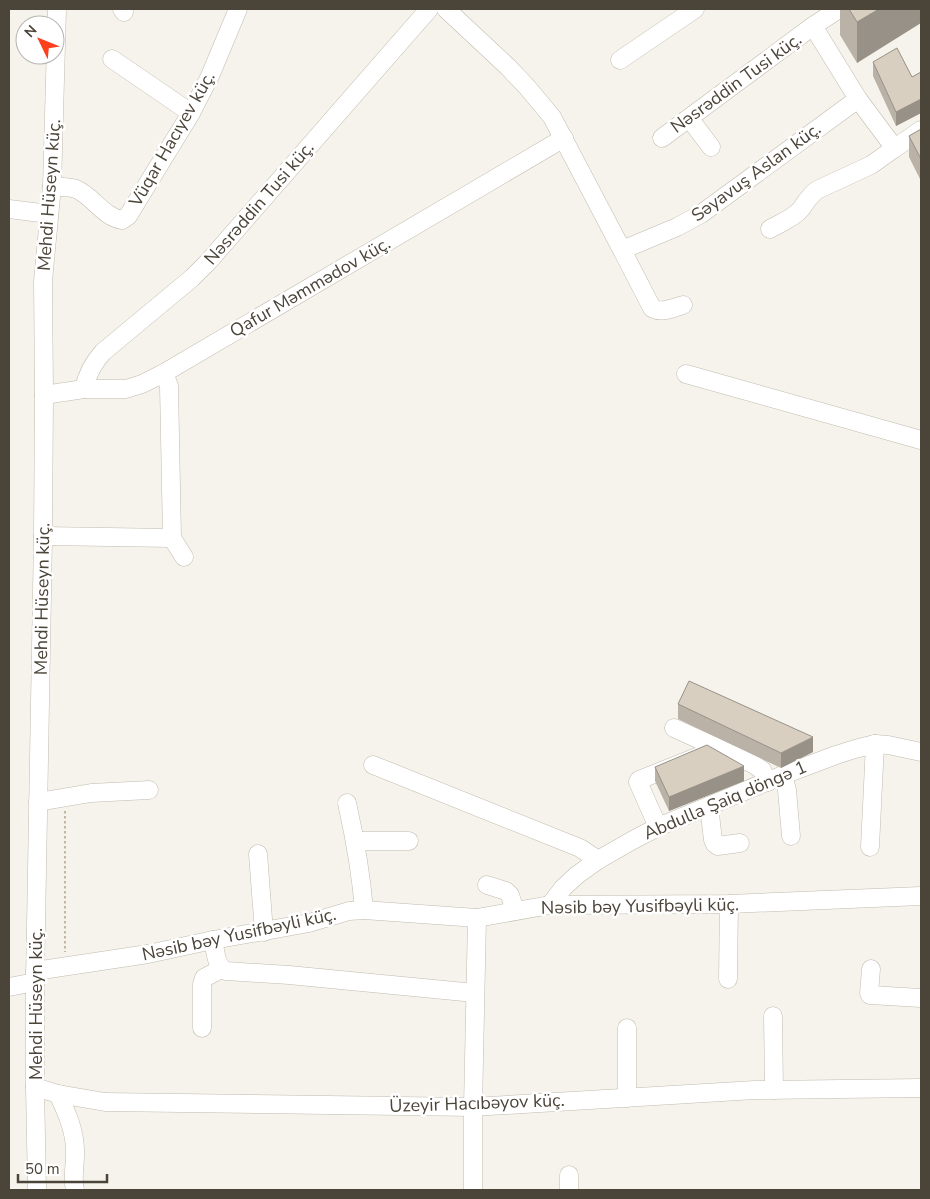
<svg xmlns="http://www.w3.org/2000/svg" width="930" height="1199" font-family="'Nunito Sans',sans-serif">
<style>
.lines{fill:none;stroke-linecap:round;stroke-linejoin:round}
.minor-casing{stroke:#c2bbae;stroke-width:19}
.path{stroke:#c4b79f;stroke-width:2;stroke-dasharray:2.5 2.5;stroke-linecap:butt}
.minor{stroke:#fff;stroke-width:18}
.wall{fill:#bab2a6}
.shaded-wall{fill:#979187}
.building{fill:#d8cfc1;stroke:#979187}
.labels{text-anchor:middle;stroke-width:5;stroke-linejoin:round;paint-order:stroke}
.street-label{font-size:18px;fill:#4b4439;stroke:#fff}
</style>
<rect width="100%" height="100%" fill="#f6f3ec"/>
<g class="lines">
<g class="minor-casing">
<g id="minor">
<path d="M 122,9 L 124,12"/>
<path d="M 446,9 L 508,67 L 527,87 L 552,117 L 622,250 L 677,227 L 701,214 L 858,99 L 887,138 L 895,148 L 921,130"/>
<path d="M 813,26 L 839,9"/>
<path d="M 112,59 L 191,113"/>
<path d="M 620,60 L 695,9"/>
<path d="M 689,118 L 711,147"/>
<path d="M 662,138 L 813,26 L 858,99"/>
<path d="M 52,186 C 59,187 69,187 76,189 C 93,196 103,217 122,220 L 128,216 L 191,113 L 210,76 L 238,9"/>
<path d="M 9,209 L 49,214"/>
<path d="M 770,229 C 780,223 794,218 801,209 C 807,201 809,196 817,190 L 871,165 L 895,148"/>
<path d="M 622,250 L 652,308 C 661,314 673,308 683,305"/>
<path d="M 164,373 L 169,386 L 172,538 L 184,557"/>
<path d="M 686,374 L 921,440"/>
<path d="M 84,389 C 87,374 93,363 103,352 L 192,278 L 208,262 L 429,9"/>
<path d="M 44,395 L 84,389 L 126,389 L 142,384 L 164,373 L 564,138"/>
<path d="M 43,536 L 172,538"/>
<path d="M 674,728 L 753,764 L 762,770 L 768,782"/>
<path d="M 373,765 L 580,848 L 598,860"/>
<path d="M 783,775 L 787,790 L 791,836"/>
<path d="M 38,802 L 91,793 L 149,790"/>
<path d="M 347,803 C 355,839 361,873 364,910"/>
<path d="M 709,806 L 713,840 L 715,844 L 718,846 L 740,843"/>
<path d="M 658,827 L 638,782 L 639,780 L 704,754 L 714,746"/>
<path d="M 355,841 L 409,841"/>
<path d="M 870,847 L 875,744"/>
<path d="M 258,854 L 264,932"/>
<path d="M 487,885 L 506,891 L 510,895 L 515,911"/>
<path d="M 550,905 L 563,888 L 577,875 L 598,860 L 633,840 L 658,827 L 783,775 L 836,755 L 855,749 L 875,744 L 888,745 L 921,752"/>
<path d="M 213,940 C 216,951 215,966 226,971 L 289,975 L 475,993"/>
<path d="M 871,969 L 869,993 L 870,995 L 921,998"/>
<path d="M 35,971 L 148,954 L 213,940 L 309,923 L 349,911 L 364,910 L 477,918 L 550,905 L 729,904 L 921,896"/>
<path d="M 728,979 L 729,904"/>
<path d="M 9,987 L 35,982"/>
<path d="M 773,1016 L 774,1090"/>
<path d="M 202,1028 L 202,984 L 204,978 L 221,969"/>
<path d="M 627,1028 L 627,1098"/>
<path d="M 35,1087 L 58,1094 L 105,1102 L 473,1107 L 755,1090 L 921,1088"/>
<path d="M 58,1094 C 67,1113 76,1133 75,1155 C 75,1167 72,1178 75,1190"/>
<path d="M 569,1175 L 569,1190"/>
<path d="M 37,1190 L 35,1087 L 35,982 L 43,536 L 44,395 L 43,281 L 52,186 L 57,9"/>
<path d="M 473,1190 L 473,1107 L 477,918"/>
</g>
</g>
<path class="path" d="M 65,811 L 65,952"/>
<use href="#minor" class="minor"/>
</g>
<g class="wall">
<path d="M 840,9 L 921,9 L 857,63 L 840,35 Z"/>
<path d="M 873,62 L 912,77 L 921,72 L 921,113 L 896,126 L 873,76 Z"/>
<path d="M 921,129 L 921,181 L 909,157 L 909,136 Z"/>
<path d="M 678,704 L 813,752 L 781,768 L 678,719 Z"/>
<path d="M 655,767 L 744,781 L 669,811 L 655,781 Z"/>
</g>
<g class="shaded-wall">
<path d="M 879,9 L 921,9 L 921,23 L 857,63 L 857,22 Z"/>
<path d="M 921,99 L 921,113 L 896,126 L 896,112 Z"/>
<path d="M 813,737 L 813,752 L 781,768 L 781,753 Z"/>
<path d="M 744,766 L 744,781 L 669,811 L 669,797 Z"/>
</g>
<g class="building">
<path d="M 849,9 L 879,9 L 857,22 Z"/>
<path d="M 897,48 L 912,77 L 921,72 L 921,99 L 896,112 L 873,62 Z"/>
<path d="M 921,129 L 921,159 L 909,136 Z"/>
<path d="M 689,681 L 813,737 L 781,753 L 678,704 Z"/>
<path d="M 707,745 L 744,766 L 669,797 L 655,767 Z"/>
</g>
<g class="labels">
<g class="street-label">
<text transform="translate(736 83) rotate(-36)" y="6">Nəsrəddin Tusi küç.</text>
<text transform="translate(172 139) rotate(-60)" y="6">Vüqar Hacıyev küç.</text>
<text transform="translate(756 172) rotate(-36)" y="6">Səyavuş Aslan küç.</text>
<text transform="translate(49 195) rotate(-86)" y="6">Mehdi Hüseyn küç.</text>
<text transform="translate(259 203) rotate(-49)" y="6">Nəsrəddin Tusi küç.</text>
<text transform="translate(310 287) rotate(-30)" y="6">Qafur Məmmədov küç.</text>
<text transform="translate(42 599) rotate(-89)" y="6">Mehdi Hüseyn küç.</text>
<text transform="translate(725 800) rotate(-23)" y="6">Abdulla Şaiq döngə 1</text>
<text transform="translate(640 906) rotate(-1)" y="6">Nəsib bəy Yusifbəyli küç.</text>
<text transform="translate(239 934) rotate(-12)" y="6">Nəsib bəy Yusifbəyli küç.</text>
<text transform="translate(36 1004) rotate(-90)" y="6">Mehdi Hüseyn küç.</text>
<text transform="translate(477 1103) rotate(-2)" y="6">Üzeyir Hacıbəyov küç.</text>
</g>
</g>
<rect width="930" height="1199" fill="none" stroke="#4b4439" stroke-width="20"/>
<g transform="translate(40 40) rotate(313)"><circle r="24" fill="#ffffff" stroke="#b7b4b0"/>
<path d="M0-4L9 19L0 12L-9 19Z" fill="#fc3f1d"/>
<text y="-8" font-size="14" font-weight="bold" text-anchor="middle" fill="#4b4439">N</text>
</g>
<path d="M18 1174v8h89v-8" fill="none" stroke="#4b4439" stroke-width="2.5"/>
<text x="25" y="1174" font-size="15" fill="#4b4439" stroke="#ffffff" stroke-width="4" paint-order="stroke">50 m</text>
</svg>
